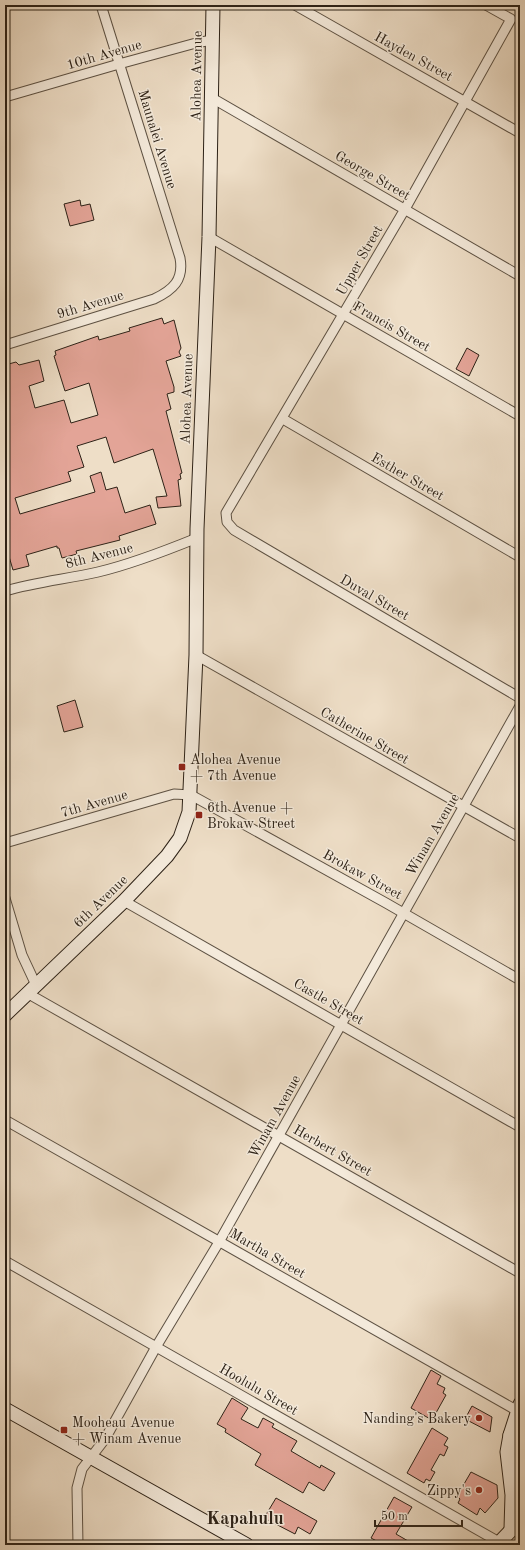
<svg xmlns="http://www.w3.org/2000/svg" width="525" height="1550" font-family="'Old Standard TT',serif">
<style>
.building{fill:#e3a497;stroke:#2d2217}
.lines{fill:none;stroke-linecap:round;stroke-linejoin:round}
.street-casing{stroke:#5d5143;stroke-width:11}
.secondary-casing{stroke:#2d2217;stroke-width:15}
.street{stroke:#f4eadb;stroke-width:9}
.secondary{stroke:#f4eadb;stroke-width:13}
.poi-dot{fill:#8f2418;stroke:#f4eadb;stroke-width:1.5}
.labels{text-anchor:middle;stroke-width:3;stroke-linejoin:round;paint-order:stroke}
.street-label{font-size:14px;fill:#2d2217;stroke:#f4eadb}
.poi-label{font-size:14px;fill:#2d2217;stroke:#f4eadb;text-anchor:start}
.district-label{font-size:18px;font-weight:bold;fill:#2d2217;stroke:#f4eadb}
</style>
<rect width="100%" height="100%" fill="#eedec7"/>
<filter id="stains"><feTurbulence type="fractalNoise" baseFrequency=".005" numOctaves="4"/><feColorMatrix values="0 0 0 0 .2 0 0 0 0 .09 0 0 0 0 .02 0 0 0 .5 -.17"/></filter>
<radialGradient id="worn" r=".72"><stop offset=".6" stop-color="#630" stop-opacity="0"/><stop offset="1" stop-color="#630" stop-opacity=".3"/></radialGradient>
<g class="building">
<path d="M 80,200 L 81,206 L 90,204 L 94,220 L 70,226 L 64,204 Z"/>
<path d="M 162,318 L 164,324 L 174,320 L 181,348 L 179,352 L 181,356 L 166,361 L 174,387 L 174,392 L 167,394 L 171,409 L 166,411 L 182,473 L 180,474 L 181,479 L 178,480 L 181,506 L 158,508 L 156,497 L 167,496 L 153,449 L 114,463 L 106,437 L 77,446 L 84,467 L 68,472 L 71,481 L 15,498 L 20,514 L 95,492 L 90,476 L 101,472 L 106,490 L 117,487 L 125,513 L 150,505 L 156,524 L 119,536 L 120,540 L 76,551 L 77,554 L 62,558 L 59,548 L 57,548 L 57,546 L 26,555 L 29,566 L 13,570 L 5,543 L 5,391 L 8,390 L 5,377 L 5,365 L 16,362 L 19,365 L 39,360 L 44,381 L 29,386 L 35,408 L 64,400 L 71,423 L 98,415 L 89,383 L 65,391 L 54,356 L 56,355 L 55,351 L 98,336 L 99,340 L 130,331 L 129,328 Z"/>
<path d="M 467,348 L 479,355 L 469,376 L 456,369 Z"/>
<path d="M 75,700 L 83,727 L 64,732 L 57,706 Z"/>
<path d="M 431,1370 L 441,1376 L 437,1384 L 445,1388 L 443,1393 L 446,1395 L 432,1420 L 411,1408 Z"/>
<path d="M 232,1398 L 248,1408 L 241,1419 L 258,1428 L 263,1418 L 274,1424 L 272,1427 L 297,1441 L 291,1451 L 320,1468 L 321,1465 L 335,1473 L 324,1491 L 309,1482 L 303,1493 L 255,1465 L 261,1454 L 225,1432 L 226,1429 L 217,1424 Z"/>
<path d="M 472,1406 L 492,1417 L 490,1432 L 465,1419 Z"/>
<path d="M 432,1428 L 448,1438 L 444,1445 L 448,1447 L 444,1456 L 440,1454 L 431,1470 L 435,1472 L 430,1481 L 426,1479 L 424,1483 L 407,1473 Z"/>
<path d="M 471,1472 L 497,1485 L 498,1498 L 485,1513 L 480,1508 L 477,1515 L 458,1503 L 460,1499 L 457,1496 Z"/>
<path d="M 394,1497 L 412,1507 L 396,1534 L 415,1545 L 384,1545 L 371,1538 Z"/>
<path d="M 276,1498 L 317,1521 L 310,1534 L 298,1527 L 295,1534 L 264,1518 Z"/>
</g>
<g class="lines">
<g class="street-casing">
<g id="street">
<path d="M 295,5 L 520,133"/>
<path d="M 486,5 L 511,19 L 405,209 L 226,513 L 227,522 L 234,530 L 520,698"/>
<path d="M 5,97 L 119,64 L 196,43 L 212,40"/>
<path d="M 212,98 L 520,276"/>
<path d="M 209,237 L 520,416"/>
<path d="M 5,345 L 154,299 C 173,290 184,280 180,258 L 101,5"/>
<path d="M 283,419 L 520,557"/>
<path d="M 5,591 C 36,582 67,579 98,572 C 132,564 165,551 197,538"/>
<path d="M 196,655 L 520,838"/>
<path d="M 5,843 L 174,794 L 191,795 L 386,903 L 520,980"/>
<path d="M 5,898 L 22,955 L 36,985"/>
<path d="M 124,901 L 520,1127"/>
<path d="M 27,993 L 520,1273"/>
<path d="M 5,1120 L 516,1410"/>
<path d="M 5,1261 L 499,1542"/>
<path d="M 78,1545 L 77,1488 L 82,1469 L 105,1439 L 156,1347 L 219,1242 L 520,706"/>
</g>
</g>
<g class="secondary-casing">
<g id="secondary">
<path d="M 5,1015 L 124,901 L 167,856 L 180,838 L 189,812 L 196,655 L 197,529 L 209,237 L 213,5"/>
<path d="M 520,1404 L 510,1435 L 520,1465"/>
<path d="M 5,1409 L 247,1545"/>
<path d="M 510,1435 L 507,1452 L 512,1495 L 511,1529"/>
<path d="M 497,1545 L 517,1524"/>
</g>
</g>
<use href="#street" class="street"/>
<use href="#secondary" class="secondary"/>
</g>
<g class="poi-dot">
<rect x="178" y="763" width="8" height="8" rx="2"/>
<rect x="195" y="811" width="8" height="8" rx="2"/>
<circle cx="479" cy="1418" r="4"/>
<rect x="60" y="1426" width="8" height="8" rx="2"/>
<circle cx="479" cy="1490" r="4"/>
</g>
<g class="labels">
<g class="street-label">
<text transform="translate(104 54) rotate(-16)" y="5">10th Avenue</text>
<text transform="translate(414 56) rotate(29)" y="5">Hayden Street</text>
<text transform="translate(196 76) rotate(-89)" y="5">Alohea Avenue</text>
<text transform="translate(158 139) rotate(73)" y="5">Maunalei Avenue</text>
<text transform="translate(373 175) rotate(30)" y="5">George Street</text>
<text transform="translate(359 260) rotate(-60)" y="5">Upper Street</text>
<text transform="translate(90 304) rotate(-17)" y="5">9th Avenue</text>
<text transform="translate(392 326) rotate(30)" y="5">Francis Street</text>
<text transform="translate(186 399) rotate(-88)" y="5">Alohea Avenue</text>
<text transform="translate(408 476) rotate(30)" y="5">Esther Street</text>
<text transform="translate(99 555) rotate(-14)" y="5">8th Avenue</text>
<text transform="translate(375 597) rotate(30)" y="5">Duval Street</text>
<text transform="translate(365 735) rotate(30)" y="5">Catherine Street</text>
<text transform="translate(94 803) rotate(-16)" y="5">7th Avenue</text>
<text transform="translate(432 834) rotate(-60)" y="5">Winam Avenue</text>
<text transform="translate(363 874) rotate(29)" y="5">Brokaw Street</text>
<text transform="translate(100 901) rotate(-44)" y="5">6th Avenue</text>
<text transform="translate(329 1001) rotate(30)" y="5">Castle Street</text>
<text transform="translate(274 1116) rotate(-61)" y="5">Winam Avenue</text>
<text transform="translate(333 1150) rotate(30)" y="5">Herbert Street</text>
<text transform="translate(268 1253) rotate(30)" y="5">Martha Street</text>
<text transform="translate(259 1389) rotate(30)" y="5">Hoolulu Street</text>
</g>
<g class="poi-label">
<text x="190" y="764">Alohea Avenue<tspan x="190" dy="16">+ 7th Avenue</tspan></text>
<text x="207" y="812">6th Avenue +<tspan x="207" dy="16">Brokaw Street</tspan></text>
<text x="471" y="1423" text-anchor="end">Nanding's Bakery</text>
<text x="72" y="1427">Mooheau Avenue<tspan x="72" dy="16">+ Winam Avenue</tspan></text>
<text x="471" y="1495" text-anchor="end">Zippy's</text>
</g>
<g class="district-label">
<text x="245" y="1524">Kapahulu</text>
</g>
</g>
<rect width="525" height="1550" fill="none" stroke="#eedec7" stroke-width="20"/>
<rect x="6" y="6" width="513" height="1538" fill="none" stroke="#2d2217" stroke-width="2"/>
<rect x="10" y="10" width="505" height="1530" fill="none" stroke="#2d2217"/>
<path d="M375 1520v6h87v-6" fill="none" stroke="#2d2217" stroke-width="2"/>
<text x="381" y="1520" font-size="12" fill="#2d2217" stroke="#f4eadb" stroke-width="3" paint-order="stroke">50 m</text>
<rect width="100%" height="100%" filter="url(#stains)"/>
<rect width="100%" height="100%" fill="url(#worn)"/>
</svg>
